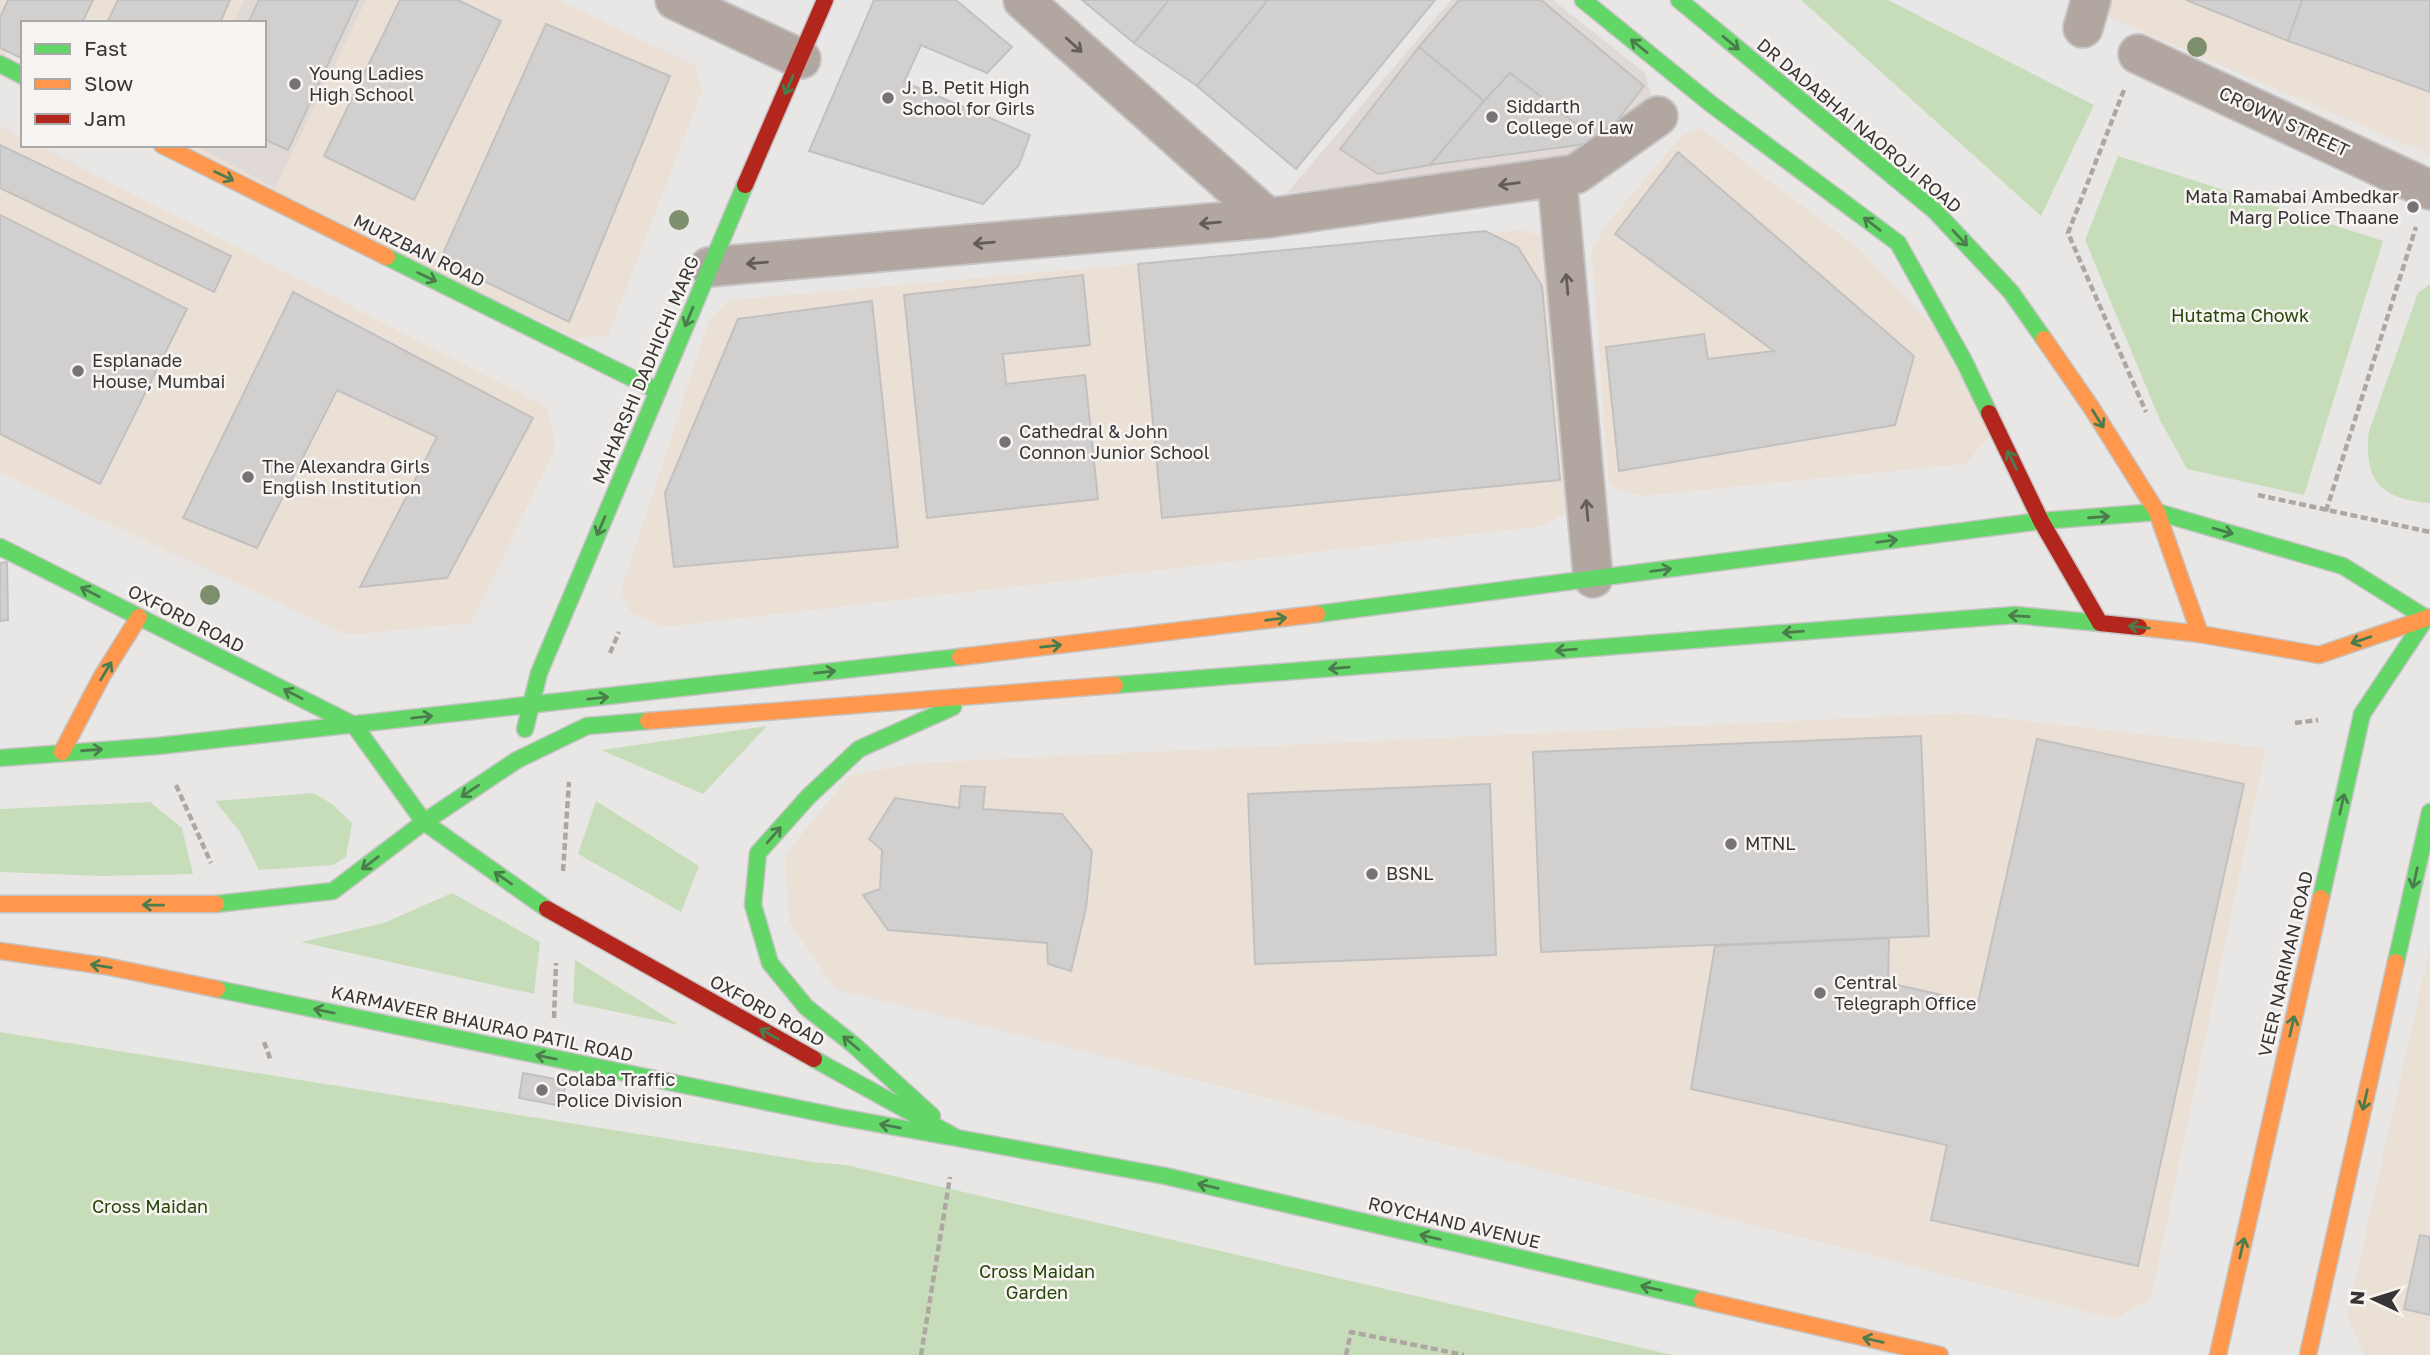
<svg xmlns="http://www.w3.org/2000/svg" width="2430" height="1355" font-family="'Golos Text',sans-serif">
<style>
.commercial{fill:#ebe0d6}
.built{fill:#e0d9d5}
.green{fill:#c7ddb9}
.building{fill:#d1d0cf;stroke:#c2c0c0;stroke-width:2}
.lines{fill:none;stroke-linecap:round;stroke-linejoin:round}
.street-casing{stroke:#c5c3c3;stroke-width:42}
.fast-casing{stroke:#c5c3c3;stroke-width:19}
.slow-casing{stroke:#c5c3c3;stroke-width:19}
.jam-casing{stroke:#c5c3c3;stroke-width:19}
.path{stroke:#aea6a2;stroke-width:4.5;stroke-dasharray:7 3.5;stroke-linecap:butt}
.street{stroke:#b1a6a0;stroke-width:38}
.fast{stroke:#63d668;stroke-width:16}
.slow{stroke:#ff974d;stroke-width:16}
.jam{stroke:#b3261e;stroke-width:16}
.tree{fill:#7d8f6c}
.oneway{stroke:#4b7d4c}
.oneway2{stroke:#625d5a}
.poi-dot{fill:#757373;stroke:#f7f4f2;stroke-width:2.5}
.labels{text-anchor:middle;stroke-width:5;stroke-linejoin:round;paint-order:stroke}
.poi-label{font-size:18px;fill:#373535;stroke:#f7f4f2;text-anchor:start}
.street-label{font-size:18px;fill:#373535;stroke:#f7f4f2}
.park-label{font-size:18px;fill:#254709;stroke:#f7f4f2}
</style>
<rect width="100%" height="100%" fill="#e9e7e6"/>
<g class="commercial">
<path d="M 0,0 L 558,0 L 695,65 L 702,91 L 608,336 L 575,338 L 169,145 L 264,145 L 264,23 L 23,23 L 0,65 Z"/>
<path d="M 2069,0 L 2430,0 L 2430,155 Z"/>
<path d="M 0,126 L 23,137 L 23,145 L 38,145 L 547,407 L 556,448 L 471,623 L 348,635 L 0,473 Z"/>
<path d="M 1700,128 L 1859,249 L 1932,325 L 1995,431 L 1965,464 L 1642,496 L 1609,486 L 1592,252 L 1606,225 L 1683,135 Z"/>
<path d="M 1522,230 L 1560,241 L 1574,509 L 1543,526 L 664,627 L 631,613 L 621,591 L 710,318 L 731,300 Z"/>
<path d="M 1958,713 L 2266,748 L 2151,1298 L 2115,1319 L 1147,1067 L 835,989 L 789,921 L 785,855 L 850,775 L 917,763 Z"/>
<path d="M 2430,947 L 2430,1355 L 2364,1355 L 2347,1316 Z"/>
</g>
<g class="built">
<path d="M 244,0 L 366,0 L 275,188 L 194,145 L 264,145 L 264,23 L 233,23 Z"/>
<path d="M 1451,0 L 1553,0 L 1645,73 L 1651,95 L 1614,139 L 1574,161 L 1287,193 Z"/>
</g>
<g class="green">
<path d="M 1801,0 L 1888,0 L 2094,105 L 2041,216 Z"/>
<path d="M 2118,156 L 2383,241 L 2304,495 L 2187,469 L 2160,420 L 2085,240 Z"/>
<path d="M 2430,284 L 2430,503 C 2381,500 2363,480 2369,431 L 2418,293 Z"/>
<path d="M 767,726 L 703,794 L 601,750 Z"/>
<path d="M 314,793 L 332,804 L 352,823 L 346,857 L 333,865 L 259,870 L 240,832 L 215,801 Z"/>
<path d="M 596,801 L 699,866 L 681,912 L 578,854 Z"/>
<path d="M 150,802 L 182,828 L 193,874 L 103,876 L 0,872 L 0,809 Z"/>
<path d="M 452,893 L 540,942 L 534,994 L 301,942 L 384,923 Z"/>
<path d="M 575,960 L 679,1025 L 573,1003 Z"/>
<path d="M 0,1032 L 814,1162 L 846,1165 L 1673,1355 L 0,1355 Z"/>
</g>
<g class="building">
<path d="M 8,0 L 93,0 L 82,23 L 23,23 L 23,59 L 0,48 L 0,17 Z"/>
<path d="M 118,0 L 230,0 L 220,23 L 107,23 Z"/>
<path d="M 259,0 L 358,0 L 288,150 L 264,139 L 264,23 L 248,23 Z"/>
<path d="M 400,0 L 458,0 L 501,21 L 414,200 L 324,156 Z"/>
<path d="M 874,0 L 956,0 L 1012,47 L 987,73 L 921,45 L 904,82 L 1030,135 L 1019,165 L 983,204 L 809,151 Z"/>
<path d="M 1082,0 L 1169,0 L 1134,43 Z"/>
<path d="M 1169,0 L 1268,0 L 1197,86 L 1134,43 Z"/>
<path d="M 1268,0 L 1435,0 L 1296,169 L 1197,86 Z"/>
<path d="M 1459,0 L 1541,0 L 1644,86 L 1600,142 L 1510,73 L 1484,101 L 1419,47 Z"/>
<path d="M 2186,0 L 2302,0 L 2288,41 Z"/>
<path d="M 2302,0 L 2430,0 L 2430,92 L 2288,41 Z"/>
<path d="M 546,24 L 670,76 L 569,322 L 440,260 Z"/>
<path d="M 1419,47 L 1484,101 L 1430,165 L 1378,174 L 1340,149 Z"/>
<path d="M 1510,73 L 1600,142 L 1430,165 L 1484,101 Z"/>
<path d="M 0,145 L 231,256 L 214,292 L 0,188 Z"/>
<path d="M 1678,152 L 1914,356 L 1895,425 L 1619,471 L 1606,347 L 1704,334 L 1708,359 L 1774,351 L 1615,234 Z"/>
<path d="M 0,215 L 187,309 L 100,484 L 0,434 Z"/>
<path d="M 1485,231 L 1518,247 L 1542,286 L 1560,480 L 1162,518 L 1138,264 Z"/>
<path d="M 1083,275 L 1090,345 L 1003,354 L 1006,384 L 1085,375 L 1098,499 L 927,518 L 904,295 Z"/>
<path d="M 293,292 L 533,418 L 447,578 L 360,587 L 437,437 L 337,390 L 257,548 L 183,518 Z"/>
<path d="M 872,301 L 898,547 L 674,567 L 665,493 L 738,319 Z"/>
<path d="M 7,562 L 8,620 L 0,621 L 0,563 Z"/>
<path d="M 1921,736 L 1929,936 L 1541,952 L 1533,752 Z"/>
<path d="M 2037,739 L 2244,784 L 2138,1266 L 1931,1220 L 1947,1145 L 1691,1089 L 1715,946 L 1889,938 L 1888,983 L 1978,1003 Z"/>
<path d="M 1490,784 L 1496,955 L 1255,964 L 1248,794 Z"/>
<path d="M 961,786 L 985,787 L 983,809 L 1062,814 L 1092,851 L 1086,908 L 1071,971 L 1048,964 L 1047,943 L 888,930 L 863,895 L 880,889 L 882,850 L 869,839 L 895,798 L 959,808 Z"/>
<path d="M 523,1073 L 566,1081 L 562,1106 L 519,1098 Z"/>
<path d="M 2420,1235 L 2430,1237 L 2430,1315 L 2404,1309 Z"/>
</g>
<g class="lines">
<g class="street-casing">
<g id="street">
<path d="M 675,0 L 801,59"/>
<path d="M 1023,0 L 1268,218"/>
<path d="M 2083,28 L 2091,0"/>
<path d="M 2138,54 L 2430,190"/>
<path d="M 1557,177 L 1593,578"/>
<path d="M 709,267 L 1268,218 L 1576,174 L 1658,116"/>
</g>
</g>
<g class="fast-casing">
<g id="fast">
<path d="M 1583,0 L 1711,104 L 1898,243 L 1964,361 L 1989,413"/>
<path d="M 1679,0 L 1935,211 L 2011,292 L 2044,339"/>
<path d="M 0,64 L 23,76"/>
<path d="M 387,257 L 658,391"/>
<path d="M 2041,521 L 2157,512 L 2343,566 L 2426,618"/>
<path d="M 0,547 L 354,725 L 424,822 L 547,909"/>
<path d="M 1317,614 L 2041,521"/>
<path d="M 1115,685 L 2015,615 L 2100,623"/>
<path d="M 525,729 L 539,673 L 745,185"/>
<path d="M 0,758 L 158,746 L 960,657"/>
<path d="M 2321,898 L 2362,714 L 2426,618"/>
<path d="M 216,904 L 333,891 L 424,822 L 517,760 L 587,726 L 648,721"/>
<path d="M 2396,962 L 2430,812"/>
<path d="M 217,989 L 840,1117 L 951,1137"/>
<path d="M 814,1059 L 957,1138 L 1165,1176 L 1702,1300"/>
<path d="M 932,1116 L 855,1046 L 806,1007 L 770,963 L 753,905 L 758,853 L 808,797 L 859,749 L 953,707"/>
</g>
</g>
<g class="slow-casing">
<g id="slow">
<path d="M 162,145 L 387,257"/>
<path d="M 2044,339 L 2091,407 L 2157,512 L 2200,634"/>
<path d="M 2139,627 L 2200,634 L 2319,655 L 2430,617"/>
<path d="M 960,657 L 1317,614"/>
<path d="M 648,721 L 1115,685"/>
<path d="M 62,752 L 102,676 L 139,617"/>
<path d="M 0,904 L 216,904"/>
<path d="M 0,951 L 105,966 L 217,989"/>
<path d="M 1702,1300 L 1940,1355"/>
<path d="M 2218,1355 L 2321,898"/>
<path d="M 2308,1355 L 2396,962"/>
</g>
</g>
<g class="jam-casing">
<g id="jam">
<path d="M 745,185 L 825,0"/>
<path d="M 1989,413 L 2041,521 L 2100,623 L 2139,627"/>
<path d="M 547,909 L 814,1059"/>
</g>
</g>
<g class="path">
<path d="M 2124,90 L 2068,233 L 2146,412"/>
<path d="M 2258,495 L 2430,532"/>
<path d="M 2326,511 L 2416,227"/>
<path d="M 610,653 L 619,632"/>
<path d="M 2295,723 L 2318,720"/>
<path d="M 176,785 L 211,863"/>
<path d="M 563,871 L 569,782"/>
<path d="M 554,1018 L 556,963"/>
<path d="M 264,1042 L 271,1061"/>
<path d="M 921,1355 L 950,1177"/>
<path d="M 1346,1355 L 1351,1332 L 1464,1355"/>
</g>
<use href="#street" class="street"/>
<use href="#fast" class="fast"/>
<use href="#slow" class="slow"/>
<use href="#jam" class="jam"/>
</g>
<g class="tree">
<circle cx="2197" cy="47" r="10"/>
<circle cx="679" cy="220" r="10"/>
<circle cx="210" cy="595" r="10"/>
</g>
<defs><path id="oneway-shaft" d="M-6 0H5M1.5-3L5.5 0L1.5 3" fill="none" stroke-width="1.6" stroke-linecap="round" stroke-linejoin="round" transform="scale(1.75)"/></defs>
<g class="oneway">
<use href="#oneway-shaft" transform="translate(1731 43) rotate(40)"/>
<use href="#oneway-shaft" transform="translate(1639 46) rotate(-141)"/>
<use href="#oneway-shaft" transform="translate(789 85) rotate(114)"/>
<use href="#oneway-shaft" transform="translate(224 176) rotate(26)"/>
<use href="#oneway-shaft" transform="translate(1872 224) rotate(-143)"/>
<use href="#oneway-shaft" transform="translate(1960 238) rotate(47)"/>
<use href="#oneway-shaft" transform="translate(427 277) rotate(26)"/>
<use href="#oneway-shaft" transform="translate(689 317) rotate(112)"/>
<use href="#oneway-shaft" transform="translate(2098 419) rotate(58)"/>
<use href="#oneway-shaft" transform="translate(2012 460) rotate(-116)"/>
<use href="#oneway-shaft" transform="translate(2099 517) rotate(-4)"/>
<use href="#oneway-shaft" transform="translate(601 526) rotate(113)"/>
<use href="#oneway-shaft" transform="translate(2223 531) rotate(16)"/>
<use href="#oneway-shaft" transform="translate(1887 541) rotate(-7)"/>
<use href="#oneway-shaft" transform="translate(1661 570) rotate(-7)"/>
<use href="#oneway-shaft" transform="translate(90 592) rotate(-153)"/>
<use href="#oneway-shaft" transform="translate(2019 616) rotate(-177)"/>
<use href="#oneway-shaft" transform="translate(1276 619) rotate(-7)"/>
<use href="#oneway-shaft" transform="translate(2139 627) rotate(-174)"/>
<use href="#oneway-shaft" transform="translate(1793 632) rotate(175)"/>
<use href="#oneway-shaft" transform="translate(2361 640) rotate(161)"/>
<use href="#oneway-shaft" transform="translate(1051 646) rotate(-6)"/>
<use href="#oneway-shaft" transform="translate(1566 650) rotate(175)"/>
<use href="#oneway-shaft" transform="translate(1339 668) rotate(175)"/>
<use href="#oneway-shaft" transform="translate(106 671) rotate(-59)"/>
<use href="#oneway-shaft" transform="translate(825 672) rotate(-6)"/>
<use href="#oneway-shaft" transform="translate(293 694) rotate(-153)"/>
<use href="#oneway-shaft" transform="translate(598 698) rotate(-6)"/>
<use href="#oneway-shaft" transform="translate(422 717) rotate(-6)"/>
<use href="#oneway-shaft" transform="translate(92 750) rotate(-4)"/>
<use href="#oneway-shaft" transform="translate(470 791) rotate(146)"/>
<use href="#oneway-shaft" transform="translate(2342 804) rotate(-77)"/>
<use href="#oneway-shaft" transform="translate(774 835) rotate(-49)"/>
<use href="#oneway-shaft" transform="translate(370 863) rotate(143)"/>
<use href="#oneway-shaft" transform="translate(503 878) rotate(-145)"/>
<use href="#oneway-shaft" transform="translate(2415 878) rotate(103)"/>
<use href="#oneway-shaft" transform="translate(153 905) rotate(-179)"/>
<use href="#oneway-shaft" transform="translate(101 966) rotate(-171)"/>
<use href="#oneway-shaft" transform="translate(324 1011) rotate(-168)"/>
<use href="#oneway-shaft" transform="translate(2292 1026) rotate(-77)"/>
<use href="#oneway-shaft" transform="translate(769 1034) rotate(-151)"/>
<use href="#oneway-shaft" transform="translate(851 1043) rotate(-140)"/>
<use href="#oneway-shaft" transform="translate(546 1057) rotate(-169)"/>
<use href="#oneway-shaft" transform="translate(2365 1100) rotate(103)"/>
<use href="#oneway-shaft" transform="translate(890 1126) rotate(-170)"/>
<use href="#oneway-shaft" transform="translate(1208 1186) rotate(-167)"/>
<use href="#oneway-shaft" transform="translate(1430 1237) rotate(-167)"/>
<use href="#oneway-shaft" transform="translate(2242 1248) rotate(-77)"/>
<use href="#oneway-shaft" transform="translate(1651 1288) rotate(-167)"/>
<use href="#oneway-shaft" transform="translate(1873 1340) rotate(-167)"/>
</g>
<g class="oneway2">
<use href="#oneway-shaft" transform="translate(1074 45) rotate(42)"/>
<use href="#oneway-shaft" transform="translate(1509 184) rotate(172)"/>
<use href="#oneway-shaft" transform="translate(1210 223) rotate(175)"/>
<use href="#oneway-shaft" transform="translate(984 243) rotate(175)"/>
<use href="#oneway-shaft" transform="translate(757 263) rotate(175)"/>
<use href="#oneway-shaft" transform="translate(1567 284) rotate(-95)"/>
<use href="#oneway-shaft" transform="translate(1587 510) rotate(-95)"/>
</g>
<g class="poi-dot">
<circle cx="295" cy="84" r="7"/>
<circle cx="888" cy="98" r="7"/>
<circle cx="1492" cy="117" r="7"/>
<circle cx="2413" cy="207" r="7"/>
<circle cx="78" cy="371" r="7"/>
<circle cx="1005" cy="442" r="7"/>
<circle cx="248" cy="477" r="7"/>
<circle cx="1731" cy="844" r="7"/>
<circle cx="1372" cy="874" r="7"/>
<circle cx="1820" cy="993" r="7"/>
<circle cx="542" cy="1090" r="7"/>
</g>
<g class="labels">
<g class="poi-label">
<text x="309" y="80">Young Ladies<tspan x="309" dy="21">High School</tspan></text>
<text x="902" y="94">J. B. Petit High<tspan x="902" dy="21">School for Girls</tspan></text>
<text x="1506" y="113">Siddarth<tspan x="1506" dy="21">College of Law</tspan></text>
<text x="2399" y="203" text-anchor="end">Mata Ramabai Ambedkar<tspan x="2399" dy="21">Marg Police Thaane</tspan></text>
<text x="92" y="367">Esplanade<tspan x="92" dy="21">House, Mumbai</tspan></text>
<text x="1019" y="438">Cathedral &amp; John<tspan x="1019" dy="21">Connon Junior School</tspan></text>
<text x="262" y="473">The Alexandra Girls<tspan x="262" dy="21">English Institution</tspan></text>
<text x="1745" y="850">MTNL</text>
<text x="1386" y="880">BSNL</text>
<text x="1834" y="989">Central<tspan x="1834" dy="21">Telegraph Office</tspan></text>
<text x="556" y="1086">Colaba Traffic<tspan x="556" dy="21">Police Division</tspan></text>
</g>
<g class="street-label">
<text transform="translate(2284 122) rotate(25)" y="6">CROWN STREET</text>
<text transform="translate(1859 126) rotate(40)" y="6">DR DADABHAI NAOROJI ROAD</text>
<text transform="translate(419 251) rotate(26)" y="6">MURZBAN ROAD</text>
<text transform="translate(646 370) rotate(-67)" y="6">MAHARSHI DADHICHI MARG</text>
<text transform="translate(186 619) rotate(27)" y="6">OXFORD ROAD</text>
<text transform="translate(2286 964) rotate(-77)" y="6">VEER NARIMAN ROAD</text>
<text transform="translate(767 1011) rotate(29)" y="6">OXFORD ROAD</text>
<text transform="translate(482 1024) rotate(12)" y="6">KARMAVEER BHAURAO PATIL ROAD</text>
<text transform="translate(1454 1223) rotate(13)" y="6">ROYCHAND AVENUE</text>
</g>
<g class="park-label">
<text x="2240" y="322">Hutatma Chowk</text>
<text x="150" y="1213">Cross Maidan</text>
<text x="1037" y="1278">Cross Maidan<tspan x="1037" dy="21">Garden</tspan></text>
</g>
</g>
<rect x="21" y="21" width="245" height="126" fill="#f7f4f2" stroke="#aaa8a6" stroke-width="2"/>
<rect x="35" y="44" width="35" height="10" fill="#63d668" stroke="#aaa8a6" stroke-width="2"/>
<text x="84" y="56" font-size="21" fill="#373535">Fast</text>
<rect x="35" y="79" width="35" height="10" fill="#ff974d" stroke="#aaa8a6" stroke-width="2"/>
<text x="84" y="91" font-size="21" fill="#373535">Slow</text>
<rect x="35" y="114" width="35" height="10" fill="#b3261e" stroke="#aaa8a6" stroke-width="2"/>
<text x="84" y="126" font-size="21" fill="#373535">Jam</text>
<g transform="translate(2374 1299) rotate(274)" stroke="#f7f4f2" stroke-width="5" paint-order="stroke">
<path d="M0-5L12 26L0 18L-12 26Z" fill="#373535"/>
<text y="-10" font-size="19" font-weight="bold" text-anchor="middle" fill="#373535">N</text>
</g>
</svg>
